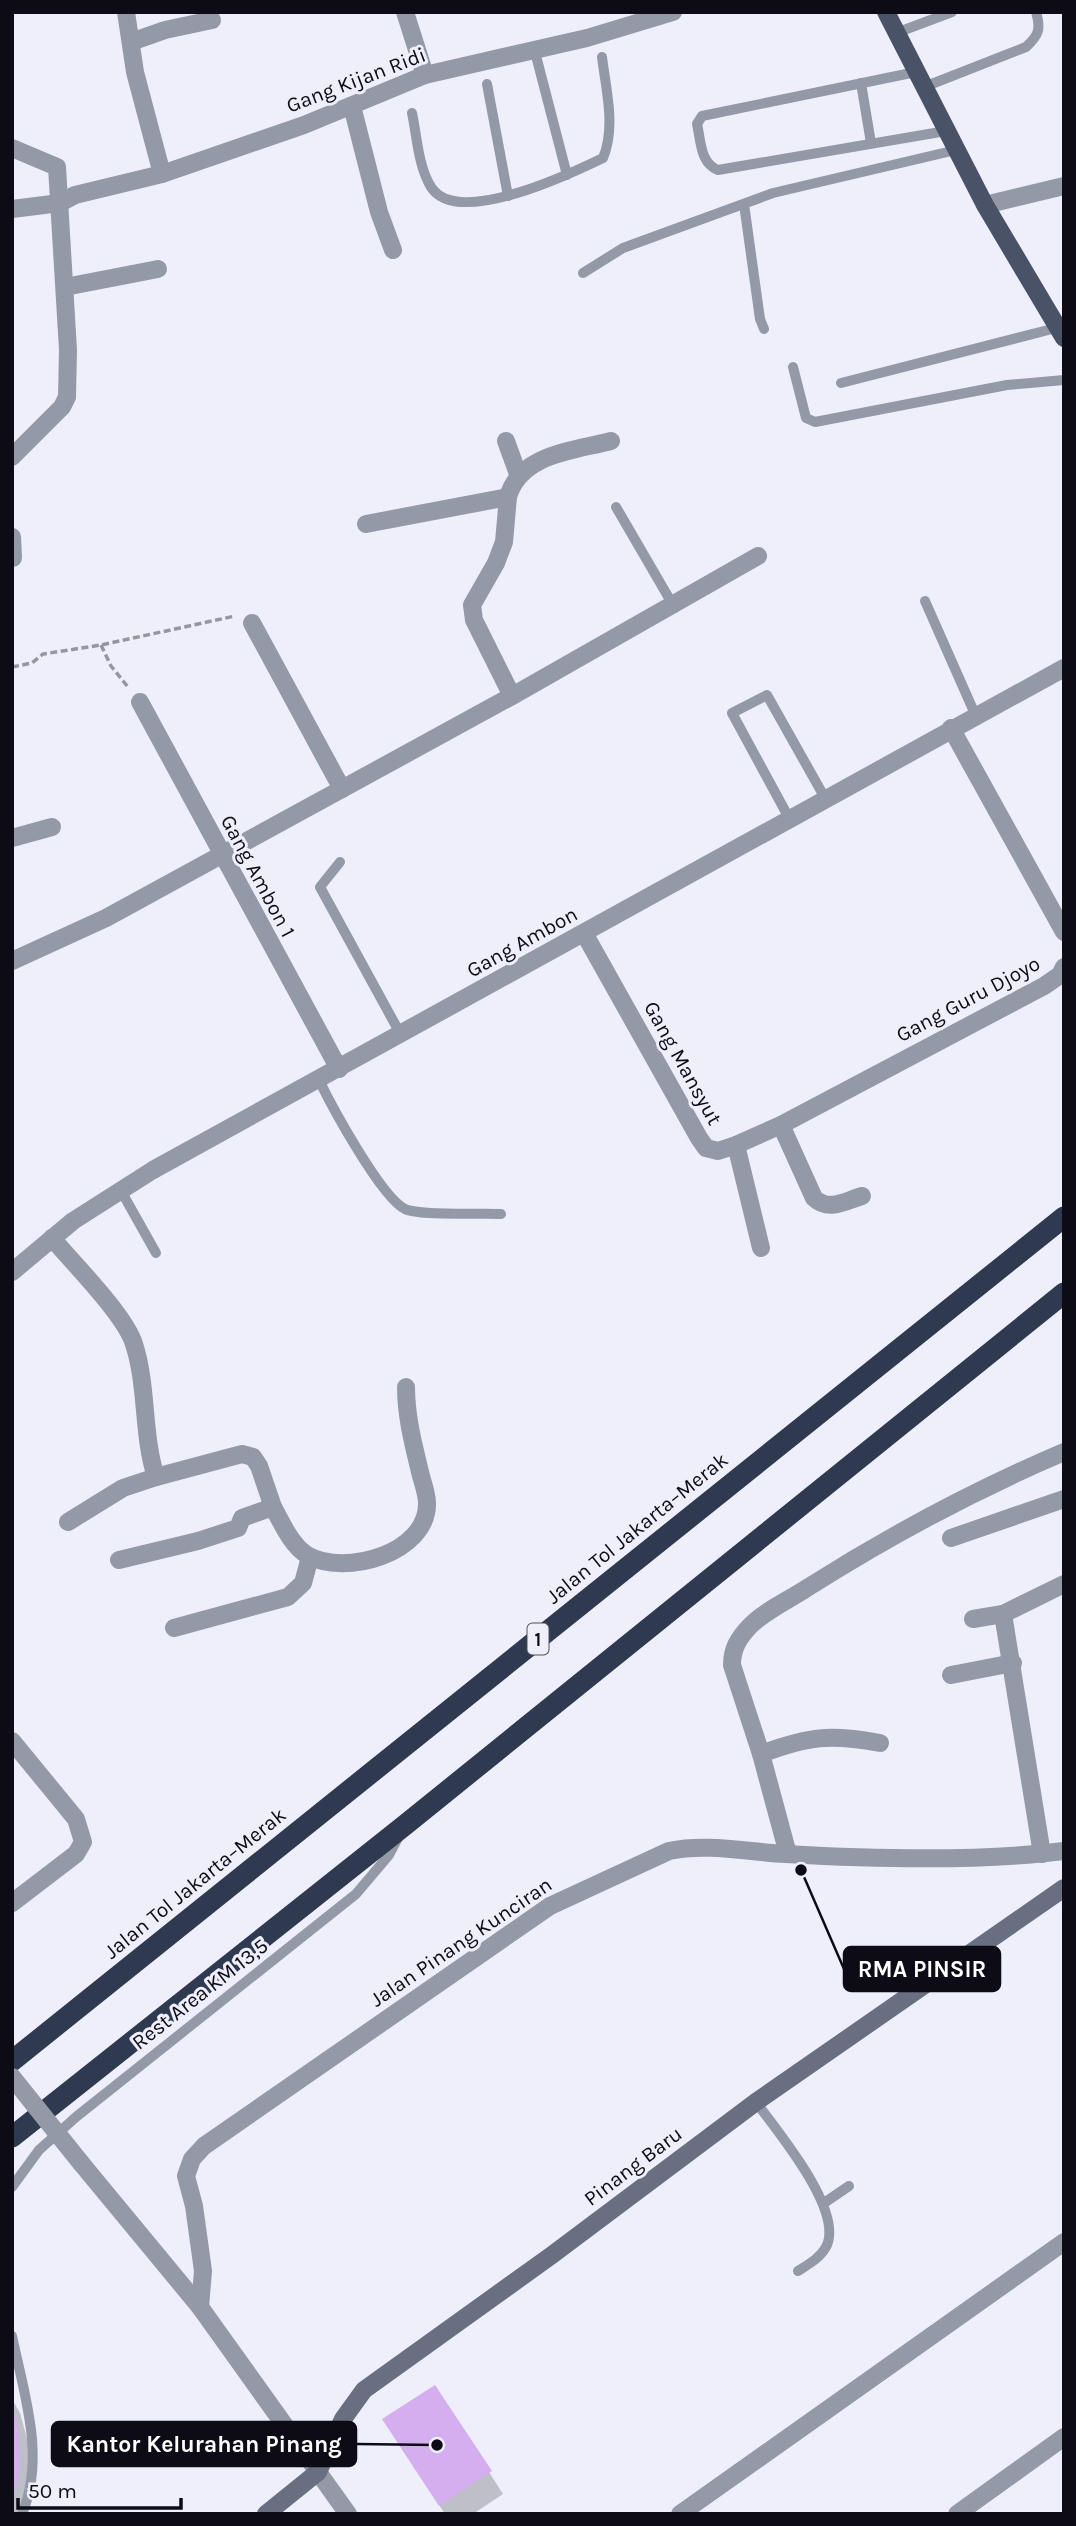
<svg xmlns="http://www.w3.org/2000/svg" width="1076" height="2526" font-family="Karla,sans-serif">
<style>
.shadow{fill:#0003}
.building{fill:#d4aeef}
.lines{fill:none;stroke-linecap:round;stroke-linejoin:round}
.path{stroke:#9696a2;stroke-width:3.5;stroke-dasharray:7 3.5;stroke-linecap:butt}
.service{stroke:#9399a6;stroke-width:10}
.minor{stroke:#9399a6;stroke-width:18}
.tertiary{stroke:#9399a6;stroke-width:18}
.secondary{stroke:#676f81;stroke-width:18}
.primary{stroke:#495267;stroke-width:18}
.motorway{stroke:#2f3a51;stroke-width:21}
.tertiary-bridge{stroke:#9399a6;stroke-width:18}
.labels{text-anchor:middle;stroke-width:6;stroke-linejoin:round;paint-order:stroke}
.shield{fill:#efeffc;stroke:#51505b;stroke-width:2}
.shield-label{font-size:19px;font-weight:bold;fill:#0d0c16}
.street-label{font-size:21px;fill:#0d0c16;stroke:#efeffc}
.leader{fill:none;stroke:#0d0c16;stroke-width:2.5}
.callout-dot{fill:#0d0c16;stroke:#efeffc;stroke-width:2.5}
.callout{fill:#0d0c16;stroke:#0d0c16;stroke-width:2.5}
.callout-label{font-size:23px;text-anchor:middle;font-weight:bold;fill:#fff}
</style>
<rect width="100%" height="100%" fill="#efeffc"/>
<g class="shadow">
<path d="M 435,2387 L 503,2494 L 473,2514 L 445,2514 L 397,2441 Z"/>
<path d="M 12,2399 L 20,2413 L 29,2446 L 26,2514 L 12,2514 Z"/>
</g>
<g class="building">
<path d="M 435,2385 L 492,2471 L 439,2506 L 382,2419 Z"/>
<path d="M 13,2407 L 17,2422 L 20,2470 L 13,2497 Z"/>
</g>
<g class="lines">
<g class="path">
<path d="M 101,645 L 111,666 L 128,687"/>
<path d="M 12,667 L 32,663 L 43,654 L 101,645 L 235,616"/>
</g>
<g class="service">
<path d="M 896,33 L 952,12"/>
<path d="M 534,48 L 567,175"/>
<path d="M 916,72 L 702,116 L 697,124 C 701,141 700,163 718,170 L 946,131"/>
<path d="M 861,83 L 871,143"/>
<path d="M 487,84 L 508,196"/>
<path d="M 924,87 L 1026,47 C 1039,35 1041,29 1036,12"/>
<path d="M 412,113 C 417,136 418,166 431,187 C 457,228 570,174 603,158 C 616,127 606,90 602,57"/>
<path d="M 744,204 L 760,319 L 764,329"/>
<path d="M 583,273 L 623,248 L 773,193 L 956,150"/>
<path d="M 793,367 L 806,418 L 815,422 L 1007,385 L 1064,380"/>
<path d="M 841,383 L 1056,328"/>
<path d="M 616,507 L 673,605"/>
<path d="M 925,601 L 975,714"/>
<path d="M 789,818 L 732,713 L 767,695 L 825,798"/>
<path d="M 340,862 L 320,887 L 401,1035"/>
<path d="M 319,1080 C 332,1107 381,1197 405,1209 C 419,1216 482,1213 501,1214"/>
<path d="M 120,1189 L 156,1253"/>
<path d="M 756,2102 C 777,2131 845,2211 826,2247 C 820,2258 809,2264 798,2271"/>
<path d="M 12,2187 L 39,2150 L 76,2117 L 356,1894 L 389,1855 L 398,1838"/>
<path d="M 824,2203 L 849,2186"/>
<path d="M 12,2336 C 24,2394 46,2457 22,2514"/>
</g>
<g class="minor">
<path d="M 126,12 L 135,72 L 162,174"/>
<path d="M 405,12 L 425,75"/>
<path d="M 131,42 L 165,30 L 212,20"/>
<path d="M 352,106 L 379,212 L 393,250"/>
<path d="M 12,148 L 57,167 L 68,350 L 67,397 L 62,407 L 12,457"/>
<path d="M 985,205 L 1064,186"/>
<path d="M 12,209 L 60,203 L 75,195 L 162,174 L 304,125 L 425,75 L 587,38 L 673,12"/>
<path d="M 65,287 L 158,269"/>
<path d="M 506,441 L 518,474"/>
<path d="M 508,497 L 504,542 L 496,563 L 472,605 L 474,620 L 512,696"/>
<path d="M 366,524 L 508,497 C 520,454 573,451 611,441"/>
<path d="M 12,537 L 13,558"/>
<path d="M 252,623 L 342,789"/>
<path d="M 140,702 L 339,1069"/>
<path d="M 951,728 L 1064,932"/>
<path d="M 12,838 L 52,827"/>
<path d="M 584,933 L 699,1138 L 706,1148 L 718,1151 L 736,1145 L 781,1125 L 1044,986 L 1060,975 L 1064,967"/>
<path d="M 12,961 L 106,918 L 512,696 L 758,556"/>
<path d="M 781,1125 L 814,1198 C 829,1212 845,1201 862,1196"/>
<path d="M 736,1145 L 761,1248"/>
<path d="M 52,1238 C 73,1263 125,1315 134,1344 C 148,1388 142,1434 156,1477 L 242,1454 L 253,1457 L 259,1466 L 273,1507"/>
<path d="M 68,1522 L 123,1488 L 156,1477"/>
<path d="M 951,1538 L 1064,1499"/>
<path d="M 119,1560 L 198,1541 L 238,1528 L 242,1518 L 273,1507 C 282,1523 291,1545 307,1555 C 345,1577 428,1553 427,1503 C 427,1493 422,1481 420,1472 C 413,1443 406,1416 406,1387"/>
<path d="M 1003,1614 L 1042,1854"/>
<path d="M 973,1619 L 1003,1614 L 1064,1584"/>
<path d="M 174,1628 L 288,1597 L 303,1583 L 310,1557"/>
<path d="M 951,1675 L 1013,1663"/>
<path d="M 12,1741 L 76,1819 L 83,1842 L 76,1854 L 12,1903"/>
<path d="M 761,1754 C 809,1736 830,1734 880,1743"/>
<path d="M 788,1854 L 761,1754 L 732,1665 C 732,1649 738,1639 749,1627 C 764,1611 789,1600 807,1588 C 889,1536 975,1490 1064,1452"/>
<path d="M 200,2307 L 203,2271 L 194,2206 L 186,2176 L 192,2159 L 204,2146 L 550,1906 L 669,1851 C 707,1843 747,1852 786,1854 C 874,1859 977,1862 1064,1851"/>
<path d="M 680,2514 L 1064,2242"/>
<path d="M 957,2514 L 1064,2437"/>
</g>
<g class="tertiary">
<path d="M 12,1272 L 73,1221 L 153,1170 L 1064,668"/>
<path d="M 81,2163 L 200,2307 L 348,2514"/>
</g>
<path class="secondary" d="M 266,2514 L 318,2472 L 343,2419 L 364,2390 L 552,2255 L 756,2102 L 1064,1888"/>
<path class="primary" d="M 886,12 L 985,205 L 1064,338"/>
<g class="motorway">
<path d="M 12,2061 L 1064,1217"/>
<path d="M 12,2137 L 405,1825 L 1064,1293"/>
</g>
<path class="tertiary-bridge" d="M 12,2077 L 81,2163"/>
</g>
<g class="labels">
<rect class="shield" x="527.5" y="1623.5" width="21" height="31" rx="5"/>
<g class="shield-label">
<text x="538" y="1646">1</text>
</g>
<g class="street-label">
<text transform="translate(356 80) rotate(-21)" y="7">Gang Kijan Ridi</text>
<text transform="translate(258 876) rotate(62)" y="7">Gang Ambon 1</text>
<text transform="translate(522 942) rotate(-29)" y="7">Gang Ambon</text>
<text transform="translate(968 999) rotate(-28)" y="7">Gang Guru Djoyo</text>
<text transform="translate(683 1063) rotate(61)" y="7">Gang Mansyut</text>
<text transform="translate(637 1528) rotate(-39)" y="7">Jalan Tol Jakarta–Merak</text>
<text transform="translate(195 1883) rotate(-39)" y="7">Jalan Tol Jakarta–Merak</text>
<text transform="translate(461 1942) rotate(-34)" y="7">Jalan Pinang Kunciran</text>
<text transform="translate(200 1994) rotate(-38)" y="7">Rest Area KM 13,5</text>
<text transform="translate(633 2166) rotate(-37)" y="7">Pinang Baru</text>
</g>
</g>
<path class="leader" d="M801 1870L844 1969M437 2445L356 2444"/>
<g class="callout-dot">
<circle cx="801" cy="1870" r="7"/>
<circle cx="437" cy="2445" r="7"/>
</g>
<g class="callout">
<rect x="844" y="1947" width="156" height="44" rx="7"/>
<rect x="52" y="2422" width="304" height="44" rx="7"/>
</g>
<g class="callout-label">
<text x="922" y="1977">RMA PINSIR</text>
<text x="204" y="2452">Kantor Kelurahan Pinang</text>
</g>
<rect width="1076" height="2526" fill="none" stroke="#0d0c16" stroke-width="28"/>
<path d="M18 2498v10h163v-10" fill="none" stroke="#0d0c16" stroke-width="3.5"/>
<text x="28" y="2498" font-size="21" fill="#0d0c16" stroke="#efeffc" stroke-width="5" paint-order="stroke">50 m</text>
</svg>
